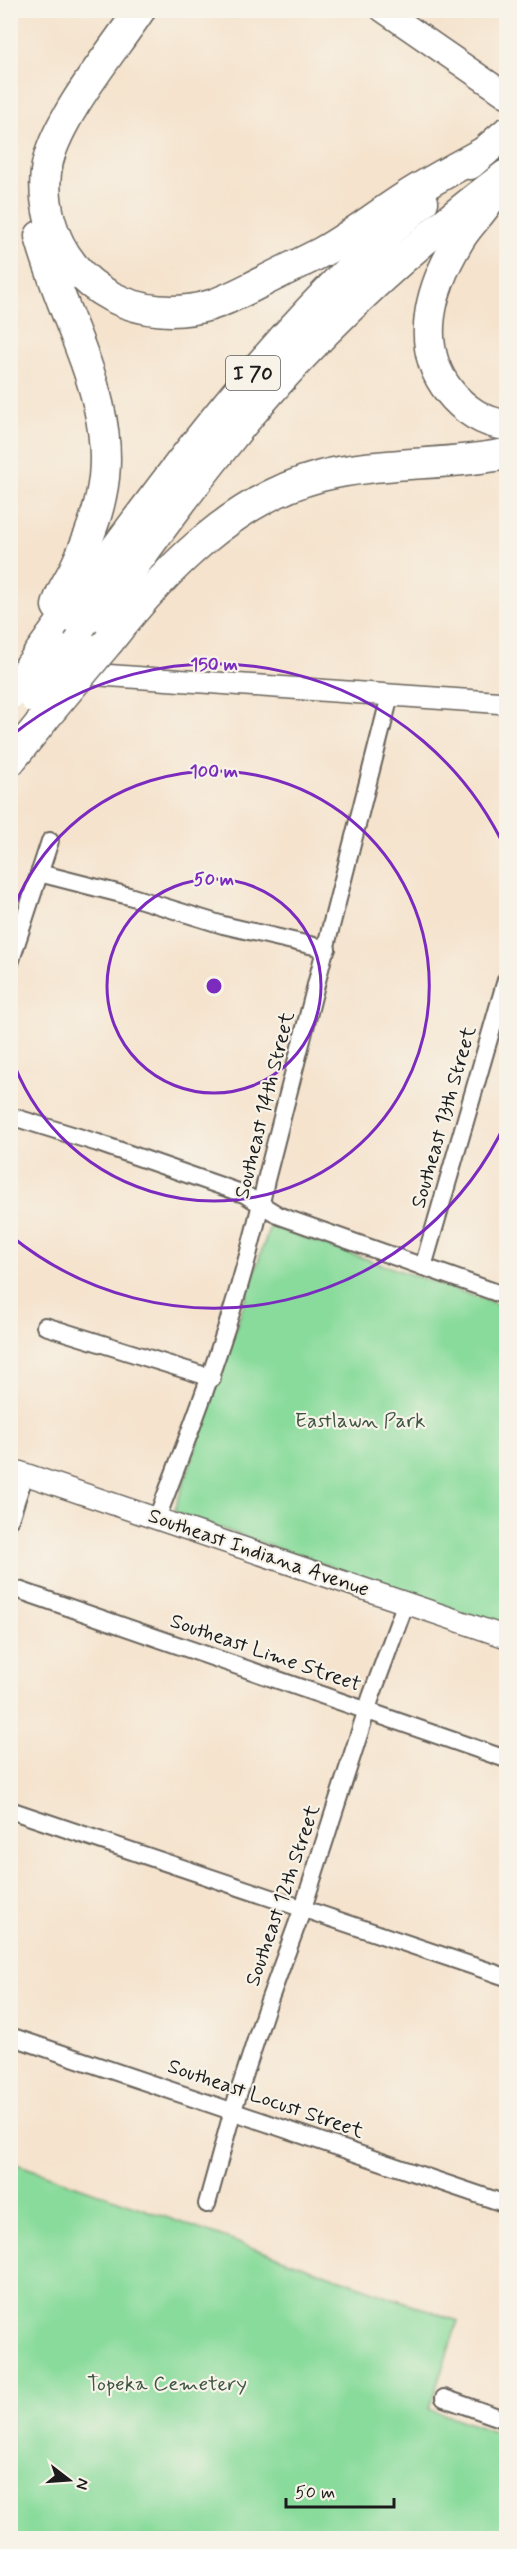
<svg xmlns="http://www.w3.org/2000/svg" width="517" height="2549" font-family="Mynerve,sans-serif">
<style>
.green{fill:#89db9b;stroke:#527c5c;stroke-width:1.5}
.lines{fill:none;stroke-linecap:round;stroke-linejoin:round}
.minor-casing{stroke:#68625a;stroke-width:20}
.tertiary-casing{stroke:#68625a;stroke-width:24}
.secondary-casing{stroke:#68625a;stroke-width:27}
.motorway-casing{stroke:#68625a;stroke-width:33}
.minor{stroke:#fff;stroke-width:16}
.tertiary{stroke:#fff;stroke-width:21}
.secondary{stroke:#fff;stroke-width:24}
.motorway{stroke:#fff;stroke-width:30}
.motorway-bridge-casing{stroke:#68625a;stroke-width:33;stroke-linecap:butt}
.motorway-bridge{stroke:#fff;stroke-width:30}
.ring{fill:none;stroke:#7b2cbf;stroke-width:3}
.labels{text-anchor:middle;stroke-width:4.5;stroke-linejoin:round;paint-order:stroke}
.shield{fill:#f7f3e8;stroke:#5e5c59;stroke-width:1.5}
.shield-label{font-size:20px;font-weight:bold;fill:#1c1c1c}
.street-label{font-size:21px;fill:#1c1c1c;stroke:#f7f3e8}
.park-label{font-size:21px;fill:#3d5542;stroke:#f7f3e8}
.centre{fill:#7b2cbf;stroke:#f7f3e8;stroke-width:3}
.ring-label{font-size:18px;text-anchor:middle;font-weight:bold;fill:#7b2cbf;stroke:#f7f3e8;stroke-width:4.5;stroke-linejoin:round;paint-order:stroke}
</style>
<rect width="100%" height="100%" fill="#f7f3e8"/>
<filter id="ink" filterUnits="userSpaceOnUse"><feTurbulence type="fractalNoise" baseFrequency=".0167" numOctaves="2"/><feDisplacementMap in="SourceGraphic" scale="12" xChannelSelector="R" yChannelSelector="G"/><feConvolveMatrix kernelMatrix="1 2 1 2 8 2 1 2 1" color-interpolation-filters="sRGB"/></filter>
<filter id="wash" filterUnits="userSpaceOnUse"><feTurbulence type="fractalNoise" baseFrequency=".008" numOctaves="4" result="noise"/><feDisplacementMap in="SourceGraphic" scale="24" xChannelSelector="R" yChannelSelector="G"/><feGaussianBlur stdDeviation="1.35" result="paint"/><feColorMatrix in="noise" values="0 0 0 0 0 0 0 0 0 0 0 0 0 0 0 0 0 1.4 0 .05"/><feComposite in="paint" operator="in"/></filter>
<g filter="url(#wash)">
<rect width="100%" height="100%" fill="#f5e3cd"/>
<g class="green">
<path d="M 270,1226 L 506,1307 L 506,1628 L 174,1512 Z"/>
<path d="M 11,2162 L 458,2321 L 429,2409 L 506,2436 L 506,2538 L 11,2538 Z"/>
</g>
</g>
<g filter="url(#ink)">
<g class="lines">
<g class="minor-casing">
<g id="minor">
<path d="M 39,873 L 129,896 L 223,925 L 327,949"/>
<path d="M 10,963 L 50,841"/>
<path d="M 10,1116 L 98,1143 L 244,1194 L 280,1216 L 506,1296"/>
<path d="M 423,1267 L 506,980"/>
<path d="M 45,1326 L 212,1378"/>
<path d="M 157,1518 C 200,1407 242,1297 266,1180 L 390,696"/>
<path d="M 10,1519 L 25,1474"/>
<path d="M 10,1587 L 506,1759"/>
<path d="M 10,1810 L 506,1977"/>
<path d="M 10,2036 L 506,2204"/>
<path d="M 207,2204 L 233,2110 L 266,2009 L 303,1908 L 371,1697 L 406,1602"/>
<path d="M 444,2398 L 506,2420"/>
</g>
</g>
<g class="tertiary-casing">
<g id="tertiary">
<path d="M 73,673 L 506,703"/>
<path d="M 10,1469 L 506,1637"/>
</g>
</g>
<g class="secondary-casing">
<path id="secondary" d="M 383,10 L 506,95"/>
</g>
<g class="motorway-casing">
<g id="motorway">
<path d="M 140,10 C 112,52 60,114 48,161 C 43,181 45,200 50,220 C 69,290 141,326 211,305 C 230,299 247,289 264,281 C 283,271 303,262 322,252 C 353,235 382,211 413,192 C 436,178 460,165 484,152"/>
<path d="M 470,164 L 506,133"/>
<path d="M 488,202 C 479,216 466,227 458,242 C 431,287 413,345 449,391 C 463,409 484,423 506,425"/>
<path d="M 40,236 C 62,321 121,406 101,496 C 96,521 85,547 74,570 C 68,582 60,592 57,606"/>
<path d="M 50,638 C 163,484 275,326 423,202"/>
<path d="M 80,641 C 126,576 173,510 223,448 C 304,345 402,253 506,175"/>
<path d="M 109,641 C 163,572 233,499 321,476 C 381,461 446,466 506,454"/>
<path d="M 10,761 L 52,709"/>
</g>
</g>
<use href="#minor" class="minor"/>
<use href="#tertiary" class="tertiary"/>
<use href="#secondary" class="secondary"/>
<use href="#motorway" class="motorway"/>
<g class="motorway-bridge-casing">
<g id="motorway-bridge">
<path d="M 10,694 L 50,638"/>
<path d="M 36,699 L 80,641"/>
<path d="M 52,709 L 109,641"/>
</g>
</g>
<use href="#motorway-bridge" class="motorway-bridge"/>
</g>
</g>
<g class="ring">
<circle cx="214" cy="986" r="107"/>
<path d="M11 916A215 215 0 1 1 11 1056"/>
<path d="M506 1122A322 322 0 0 1 11 1236M11 736A322 322 0 0 1 506 850"/>
</g>
<g class="labels">
<rect class="shield" x="226" y="356" width="54" height="34" rx="4.5"/>
<g class="shield-label">
<text x="253" y="380">I 70</text>
</g>
<g class="street-label">
<text transform="translate(264 1105) rotate(-76)" y="7">Southeast 14th Street</text>
<text transform="translate(443 1117) rotate(-74)" y="7">Southeast 13th Street</text>
<text transform="translate(259 1552) rotate(19)" y="7">Southeast Indiana Avenue</text>
<text transform="translate(266 1652) rotate(19)" y="7">Southeast Lime Street</text>
<text transform="translate(282 1895) rotate(-71)" y="7">Southeast 12th Street</text>
<text transform="translate(266 2098) rotate(19)" y="7">Southeast Locust Street</text>
</g>
<g class="park-label">
<text x="360" y="1427">Eastlawn Park</text>
<text x="167" y="2390">Topeka Cemetery</text>
</g>
</g>
<circle cx="214" cy="986" r="9" class="centre"/>
<g class="ring-label">
<text x="214" y="670">150 m</text>
<text x="214" y="777">100 m</text>
<text x="214" y="885">50 m</text>
</g>
<rect width="517" height="2549" fill="none" stroke="#f7f3e8" stroke-width="36"/>
<g transform="translate(69 2480) rotate(107)" stroke="#f7f3e8" stroke-width="4.5" paint-order="stroke">
<path d="M0-4.5L10 22L0 15L-10 22Z" fill="#1c1c1c"/>
<text y="-9" font-size="16" font-weight="bold" text-anchor="middle" fill="#1c1c1c">N</text>
</g>
<path d="M286 2498v9h108v-9" fill="none" stroke="#1c1c1c" stroke-width="3"/>
<text x="295" y="2498" font-size="18" fill="#1c1c1c" stroke="#f7f3e8" stroke-width="4.5" paint-order="stroke">50 m</text>
</svg>
